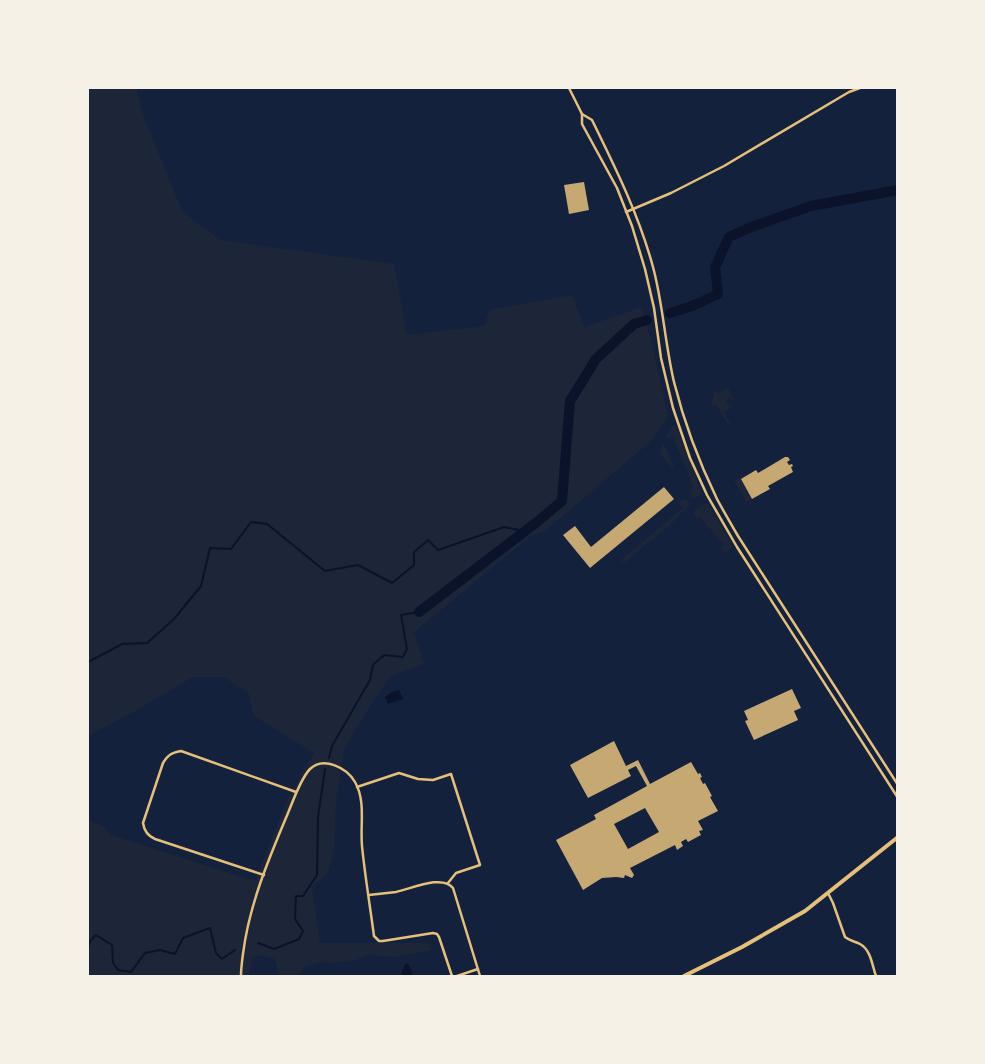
<svg xmlns="http://www.w3.org/2000/svg" width="985" height="1064" font-family="'Alegreya Sans',sans-serif">
<style>
.green{fill:#1d2539}
.water{fill:#0b132b}
.lines{fill:none;stroke-linecap:round;stroke-linejoin:round}
.stream{stroke:#0b132b;stroke-width:2}
.river{stroke:#0b132b;stroke-width:10}
.building{fill:#c6a872;fill-rule:evenodd}
.minor{stroke:#e5c07b;stroke-width:2.5}
.secondary{stroke:#e5c07b;stroke-width:4}
</style>
<rect width="100%" height="100%" fill="#14213d"/>
<g class="green">
<path d="M 88,88 L 136,88 L 144,117 L 182,211 L 220,240 L 394,264 L 407,335 L 485,326 L 489,310 L 572,295 L 584,327 L 642,307 L 651,340 L 668,417 L 650,442 L 545,531 L 533,534 L 414,632 L 424,664 L 391,676 L 373,701 L 344,749 L 336,802 L 334,850 L 328,873 L 312,887 L 320,943 L 427,943 L 430,944 L 431,948 L 430,950 L 397,957 L 368,955 L 353,961 L 329,963 L 321,962 L 304,967 L 299,976 L 279,976 L 275,959 L 260,955 L 252,957 L 249,976 L 88,976 L 88,820 L 104,826 L 111,835 L 255,881 L 287,800 L 314,753 L 254,716 L 249,694 L 224,677 L 193,677 L 135,711 L 88,736 Z"/>
<path d="M 728,388 L 735,400 L 729,399 L 726,401 L 728,404 L 734,406 L 724,412 L 730,423 L 728,425 L 716,404 L 713,406 L 711,405 L 714,392 L 716,391 L 718,394 Z"/>
<path d="M 672,426 L 675,426 L 677,428 L 701,490 L 701,494 L 696,498 L 693,498 L 691,495 L 692,492 L 690,490 L 690,488 L 693,487 L 673,436 L 667,438 L 666,437 Z"/>
<path d="M 662,444 L 664,445 L 674,467 L 673,468 L 672,468 L 660,453 Z"/>
<path d="M 746,474 L 746,476 L 741,480 L 752,499 L 747,502 L 734,481 Z"/>
<path d="M 683,500 L 687,500 L 689,503 L 689,505 L 673,522 L 624,563 L 621,560 L 683,508 L 679,503 Z"/>
<path d="M 706,503 L 708,504 L 731,543 L 731,548 L 726,552 L 723,551 L 721,549 L 723,544 L 700,517 L 697,519 L 694,516 L 694,511 Z"/>
</g>
<g class="water">
<path d="M 399,690 L 403,699 L 388,704 L 385,697 L 394,691 Z"/>
<path d="M 406,963 L 409,965 L 413,976 L 400,976 Z"/>
</g>
<g class="lines">
<g class="stream">
<path d="M 88,662 L 122,644 L 147,643 L 174,619 L 201,586 L 210,548 L 231,549 L 251,522 L 267,524 L 325,571 L 358,565 L 392,583 L 414,565 L 414,552 L 428,540 L 438,550 L 504,527 L 524,531"/>
<path d="M 329,758 L 332,746 L 370,680 L 373,665 L 384,655 L 403,657 L 407,649 L 401,615 L 419,612"/>
<path d="M 258,943 L 274,949 L 299,939 L 303,931 L 295,919 L 296,896 L 303,896 L 317,875 L 318,817 L 325,769"/>
<path d="M 88,948 L 90,941 L 96,935 L 112,945 L 113,963 L 118,970 L 131,972 L 145,953 L 160,950 L 175,954 L 183,938 L 210,928 L 216,953 L 222,959 L 235,950"/>
</g>
<g class="river">
<path d="M 670,313 L 692,306 L 718,294 L 715,267 L 729,237 L 754,226 L 811,206 L 898,190"/>
<path d="M 419,612 L 537,522 L 562,501 L 570,401 L 596,359 L 634,324 L 647,320"/>
</g>
</g>
<g class="building">
<path d="M 584,182 L 589,210 L 569,214 L 564,185 Z"/>
<path d="M 785,457 L 788,457 L 790,460 L 787,462 L 789,465 L 792,464 L 793,466 L 791,467 L 793,472 L 768,486 L 770,489 L 752,499 L 741,479 L 756,470 L 758,473 Z"/>
<path d="M 664,487 L 674,499 L 590,568 L 563,535 L 575,526 L 591,547 Z"/>
<path d="M 792,689 L 801,708 L 794,711 L 798,720 L 754,740 L 745,721 L 748,720 L 744,711 Z"/>
<path d="M 614,741 L 626,766 L 638,760 L 650,784 L 691,762 L 698,774 L 700,773 L 702,777 L 700,778 L 703,784 L 705,783 L 712,796 L 710,797 L 718,811 L 698,821 L 703,830 L 699,831 L 701,835 L 688,842 L 686,839 L 681,842 L 683,846 L 677,850 L 675,845 L 630,868 L 634,875 L 632,878 L 625,875 L 624,878 L 616,877 L 602,878 L 583,890 L 556,840 L 596,819 L 594,815 L 647,786 L 636,766 L 628,770 L 631,776 L 588,798 L 570,765 ZM 645,808 L 659,832 L 628,849 L 614,824 Z"/>
</g>
<g class="lines">
<g class="minor">
<path d="M 569,88 L 582,114 L 582,124 L 617,188 L 632,226 L 645,269 L 654,308 L 661,358 L 673,408 L 690,458 L 707,495 L 737,547 L 898,798"/>
<path d="M 582,114 L 592,120 C 615,167 639,215 653,267 C 663,304 665,344 674,382 C 684,422 699,462 717,499 C 724,512 731,524 738,536 L 898,785"/>
<path d="M 626,212 L 671,193 L 724,166 L 849,92 L 860,88"/>
<path d="M 357,787 L 399,773 L 418,779 L 433,780 L 451,774 L 480,865 L 456,873 L 448,883"/>
<path d="M 264,875 L 155,839 C 148,836 144,830 143,823 L 163,763 C 168,755 171,753 181,751 L 296,792"/>
<path d="M 828,893 L 833,903 L 845,937 C 850,941 854,941 860,944 C 871,950 872,965 876,976"/>
<path d="M 369,895 C 378,894 387,893 396,892 C 411,889 442,874 453,888 L 480,976"/>
<path d="M 241,976 C 241,969 242,961 243,954 C 249,905 269,858 288,813 C 293,801 301,778 310,769 C 324,756 347,768 355,782 C 366,801 360,825 362,846 C 365,876 370,906 374,936 L 379,941 L 383,941 L 433,933 L 437,934 L 439,937 L 452,976"/>
<path d="M 457,976 L 478,969"/>
</g>
<path class="secondary" d="M 684,976 L 742,947 L 805,911 L 898,837"/>
</g>
<rect width="985" height="1064" fill="none" stroke="#f6f1e7" stroke-width="178"/>
</svg>
